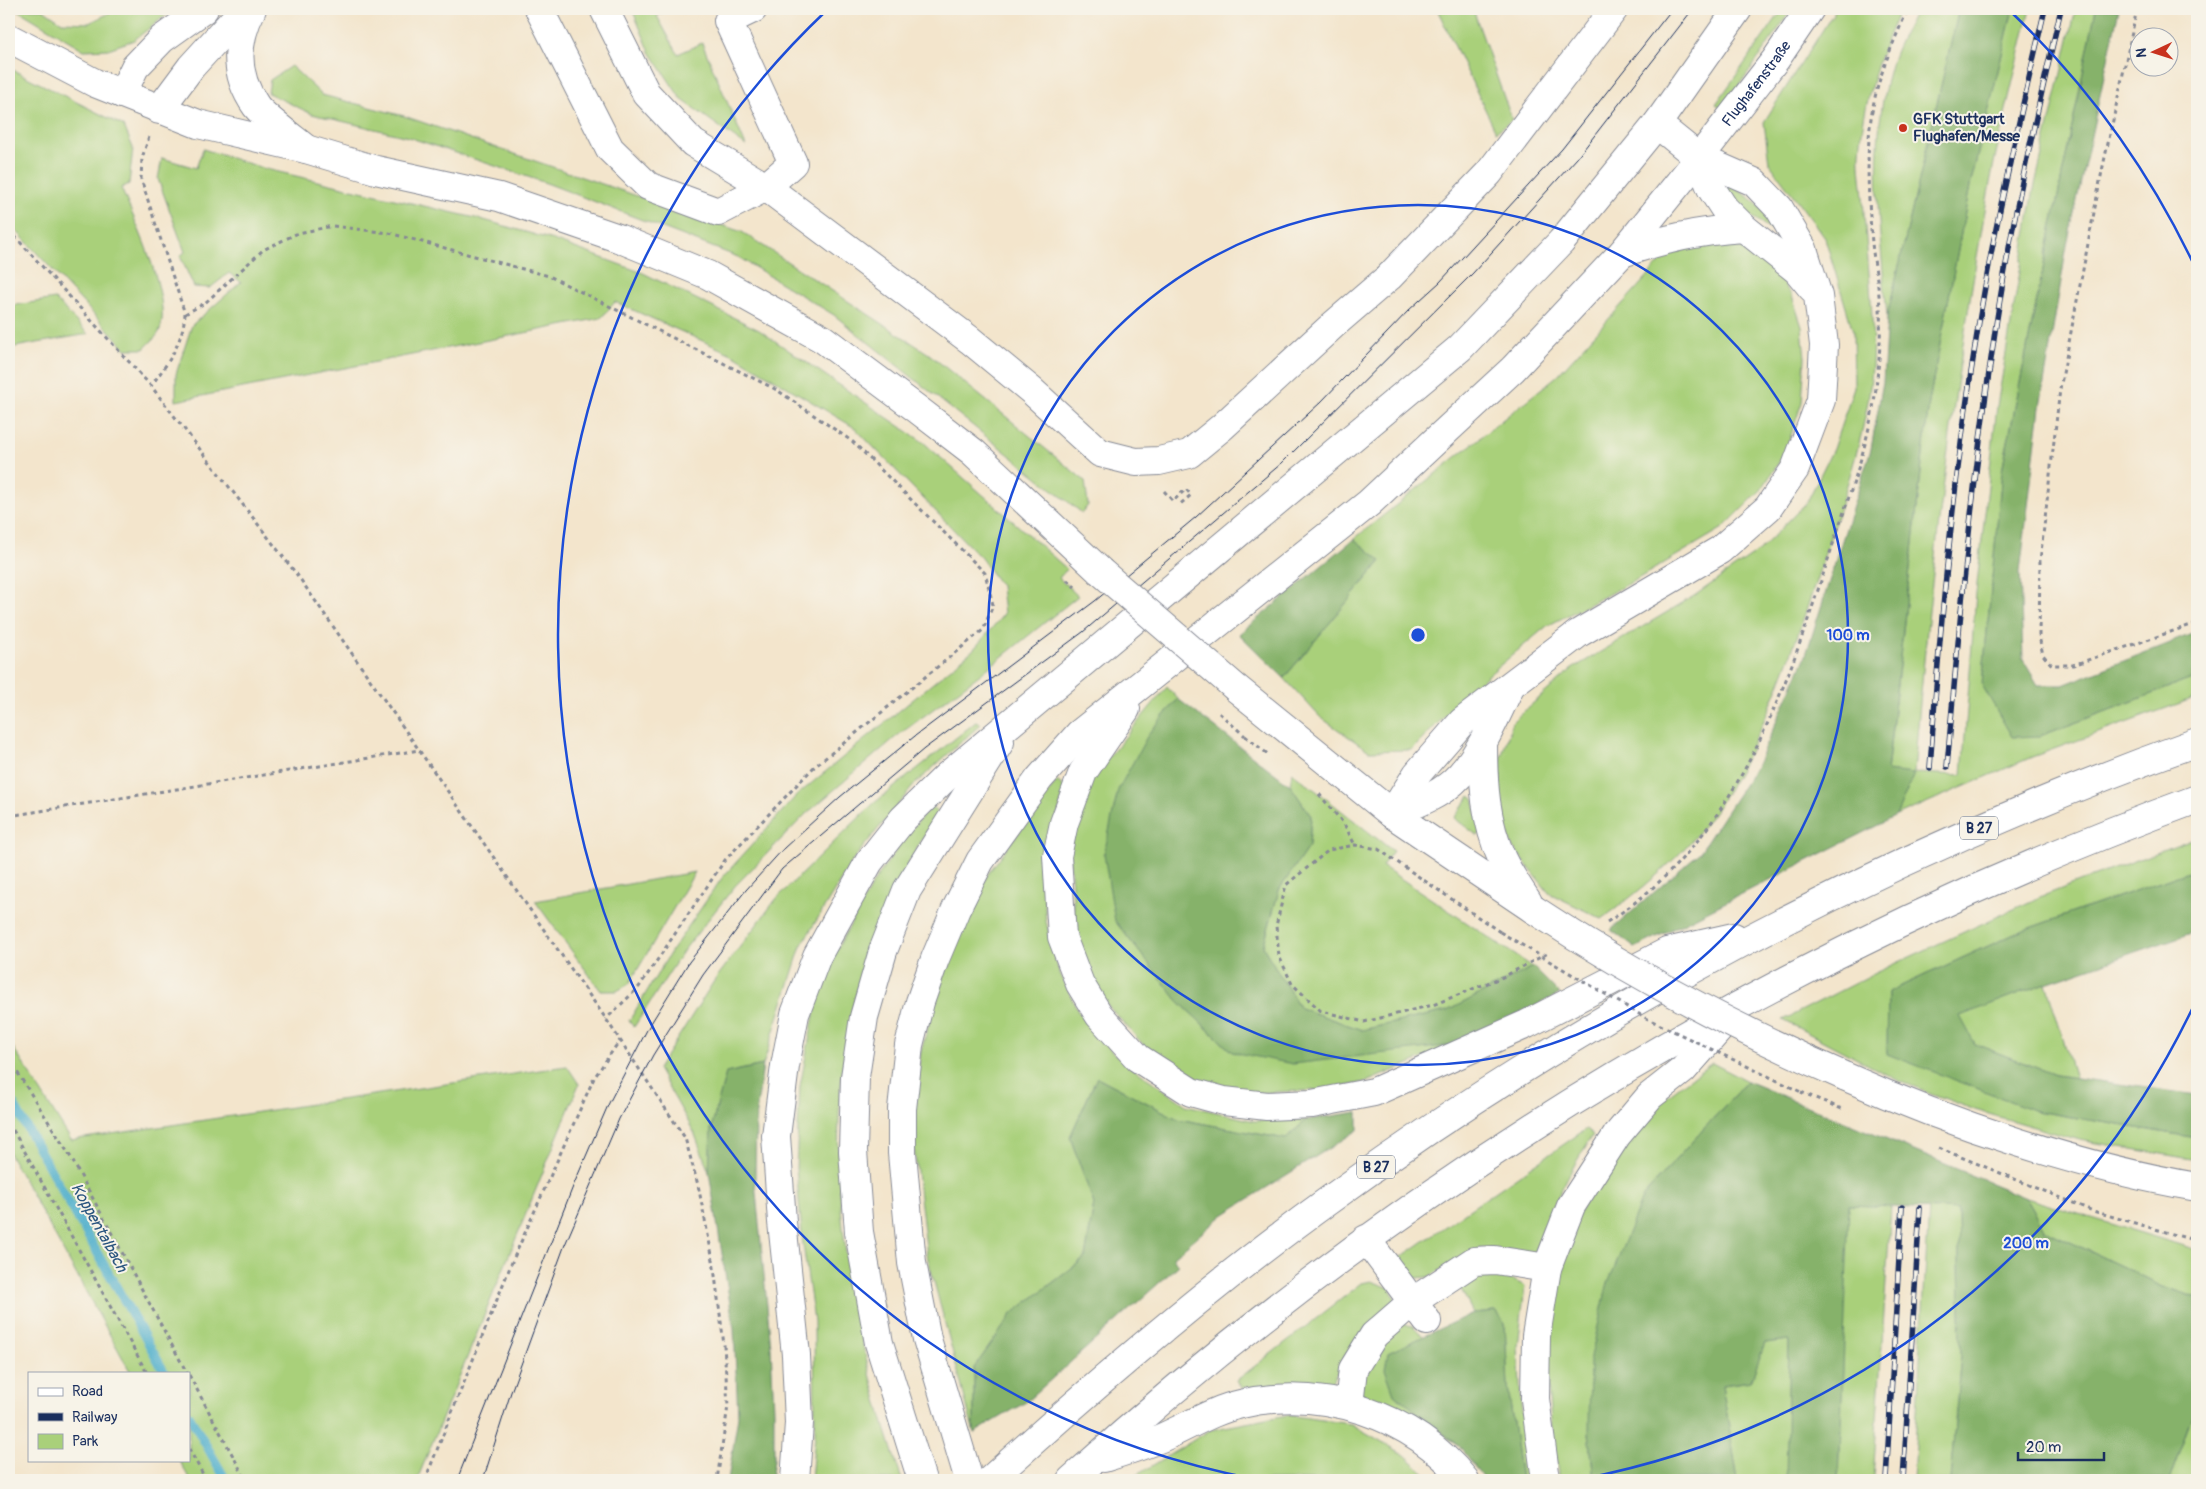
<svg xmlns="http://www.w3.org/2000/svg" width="2206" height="1489" font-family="Pangolin,sans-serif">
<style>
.green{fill:#a9d07a;stroke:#62806c}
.forest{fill:#86b26a;stroke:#507064}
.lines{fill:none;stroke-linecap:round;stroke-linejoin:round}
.stream{stroke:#4cadcb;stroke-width:9}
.minor-casing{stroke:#878a95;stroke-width:30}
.major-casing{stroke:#878a95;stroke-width:30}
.highway-casing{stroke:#878a95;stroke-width:30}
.path{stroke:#878a95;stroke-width:3;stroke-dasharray:4 4;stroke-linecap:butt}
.minor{stroke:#fff;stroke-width:28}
.major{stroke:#fff;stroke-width:28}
.highway{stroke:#fff;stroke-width:28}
.tram{stroke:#1b2f5e;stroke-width:1}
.rail-casing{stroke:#1b2f5e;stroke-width:5.5}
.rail{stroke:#f7f3e8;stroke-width:4;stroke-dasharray:11;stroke-linecap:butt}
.major-bridge-casing{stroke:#878a95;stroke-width:30;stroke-linecap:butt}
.path-bridge{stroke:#878a95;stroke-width:3;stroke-dasharray:4 4;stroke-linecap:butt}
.major-bridge{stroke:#fff;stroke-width:28}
.ring{fill:none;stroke:#1d4ed8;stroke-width:2.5}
.poi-dot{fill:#c8321e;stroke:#f7f3e8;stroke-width:2}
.labels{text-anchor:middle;stroke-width:4;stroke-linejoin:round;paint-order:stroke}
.shield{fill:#f7f3e8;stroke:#5d6a87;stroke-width:1}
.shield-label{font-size:14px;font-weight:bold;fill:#1b2f5e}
.street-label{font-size:15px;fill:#1b2f5e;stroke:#f7f3e8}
.poi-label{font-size:15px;font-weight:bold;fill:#1b2f5e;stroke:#f7f3e8;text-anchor:start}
.water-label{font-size:16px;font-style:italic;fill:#2a557f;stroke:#f7f3e8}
.centre{fill:#1d4ed8;stroke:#f7f3e8;stroke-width:2.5}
.ring-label{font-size:15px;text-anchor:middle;font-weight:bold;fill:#1d4ed8;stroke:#f7f3e8;stroke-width:4;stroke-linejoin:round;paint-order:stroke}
</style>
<rect width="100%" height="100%" fill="#f7f3e8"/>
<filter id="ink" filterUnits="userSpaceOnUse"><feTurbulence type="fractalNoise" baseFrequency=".02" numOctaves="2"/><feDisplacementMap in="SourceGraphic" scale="10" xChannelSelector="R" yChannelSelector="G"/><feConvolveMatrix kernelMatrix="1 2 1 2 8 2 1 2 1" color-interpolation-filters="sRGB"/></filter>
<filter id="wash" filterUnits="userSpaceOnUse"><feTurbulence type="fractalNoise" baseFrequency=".0096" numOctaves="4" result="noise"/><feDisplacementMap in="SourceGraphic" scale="20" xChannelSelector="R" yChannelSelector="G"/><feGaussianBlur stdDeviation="1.12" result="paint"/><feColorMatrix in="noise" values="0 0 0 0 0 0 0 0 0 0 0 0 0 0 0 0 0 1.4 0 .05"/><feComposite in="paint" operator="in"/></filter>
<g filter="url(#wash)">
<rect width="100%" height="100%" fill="#f3e5cc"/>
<g class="green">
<path d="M 16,9 L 43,9 L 62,22 L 89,23 L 118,9 L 174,9 L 134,40 L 108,49 L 84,50 Z"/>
<path d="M 632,9 L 669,9 L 657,16 L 678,54 L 702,43 L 746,146 L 681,99 L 650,52 Z"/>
<path d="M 1437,9 L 1473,9 L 1512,120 L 1496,132 Z"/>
<path d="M 1783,9 L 1792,9 L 1723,110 L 1716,104 Z"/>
<path d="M 1836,9 L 1900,9 C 1879,54 1863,103 1860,153 C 1859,167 1862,183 1863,197 C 1866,254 1875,310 1872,367 C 1868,427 1847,485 1829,541 C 1799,634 1760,757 1699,832 C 1671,866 1637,893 1602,919 L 1549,893 L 1511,845 L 1500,794 L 1501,758 L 1513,721 L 1572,669 L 1694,596 L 1760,550 L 1807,502 L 1833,449 L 1854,387 L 1853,331 L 1825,238 L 1769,163 L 1764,122 Z"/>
<path d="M 1916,9 L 1959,9 L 1887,317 C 1880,230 1867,146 1892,61 C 1898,43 1908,26 1916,9 Z"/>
<path d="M 2013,9 L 2030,9 C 2017,67 2001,125 1990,183 C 1954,378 1930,576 1914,773 L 1962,775 L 1976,593 L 1997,406 L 2034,189 L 2076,9 L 2096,9 L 2002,471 L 1982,685 L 2040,736 L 2197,677 L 2197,697 L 2032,757 L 1896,816 L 1913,774 L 1887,772 L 1929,402 L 1970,186 Z"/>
<path d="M 291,66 L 322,95 L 404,116 L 742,232 L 929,354 L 1085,481 L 1088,505 L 1082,513 L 834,315 L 738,257 L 549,184 L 408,137 L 312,114 L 268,93 L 270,80 Z"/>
<path d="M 9,68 L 124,126 L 133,148 L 129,184 L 121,188 C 134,219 174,301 159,332 C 156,338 148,344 144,349 L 126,349 L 9,223 Z"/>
<path d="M 203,149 L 266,169 L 484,220 L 553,240 L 643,273 L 759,330 L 923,442 L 1067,569 L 1059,578 L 1078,596 L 978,676 L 897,736 L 805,815 L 735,886 L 684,950 L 634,1027 L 629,1021 L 672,950 L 722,878 L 796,796 L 973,650 L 1004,614 L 1001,586 L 981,558 L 855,428 L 734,355 L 615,302 L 601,318 L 176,401 L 176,374 L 192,325 L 241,282 L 229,273 L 210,288 L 194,287 L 180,256 L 185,252 L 158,179 L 162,158 L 196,168 Z"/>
<path d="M 1728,184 C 1749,195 1762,208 1777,227 L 1773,231 L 1735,205 L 1722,191 Z"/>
<path d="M 1724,244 L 1749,251 L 1771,267 L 1792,296 L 1802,327 L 1805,358 L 1802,402 L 1785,453 L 1761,490 L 1723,528 L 1634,581 L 1547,626 L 1467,693 L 1412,750 L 1369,751 L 1320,717 L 1284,678 L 1381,561 L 1354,539 L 1557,376 L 1666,256 L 1695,246 Z"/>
<path d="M 55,299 L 88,334 L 9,348 L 9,306 Z"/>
<path d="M 1167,687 L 1178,699 L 1149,733 L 1115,921 L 1178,1001 L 1232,1052 L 1454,1045 L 1366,1082 L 1325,1090 L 1249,1093 L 1213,1087 L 1149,1051 L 1101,998 L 1076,935 L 1069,851 L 1091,778 Z"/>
<path d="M 977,721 L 981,724 L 915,784 L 855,857 L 801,946 L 763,1065 L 726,1073 L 711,1129 L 709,1172 L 694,1132 L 658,1069 L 714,981 L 777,898 L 873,804 Z"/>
<path d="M 1292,772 L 1393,851 L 1382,866 L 1533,967 L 1447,1011 L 1362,1030 L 1300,1008 L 1263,947 L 1279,890 L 1309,846 L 1311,816 L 1290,785 Z"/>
<path d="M 1057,781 L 1065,788 L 1042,872 L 1046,921 L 1058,969 L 1079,1013 L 1118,1058 L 1186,1105 L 1254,1121 L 1306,1120 L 1286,1139 L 1178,1119 L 1097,1077 L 1070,1137 L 1094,1204 L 1085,1258 L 1013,1313 L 974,1368 L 974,1433 L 927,1255 L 912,1131 L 921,1051 L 946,964 L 987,875 Z"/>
<path d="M 1470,796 L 1473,798 L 1481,832 L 1478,836 L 1454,818 Z"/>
<path d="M 931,807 L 938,813 C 912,856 886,899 870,947 C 810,1121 844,1311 902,1480 L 811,1480 L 815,1435 L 814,1321 L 803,1244 L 796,1168 L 800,1086 L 815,1010 L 829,964 L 873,883 L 909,832 Z"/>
<path d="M 2197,837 L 2197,869 L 2021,931 L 1888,992 L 1887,1053 L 2036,1111 L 2197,1138 L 2197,1160 L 2079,1140 L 1975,1110 L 1899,1081 L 1783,1020 L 1875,973 L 2040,897 Z"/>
<path d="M 695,872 L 629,984 L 617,991 L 601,991 L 535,901 Z"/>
<path d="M 2046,983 L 2075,1078 L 2055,1075 L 1975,1044 L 1959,1016 Z"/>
<path d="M 9,1041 L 71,1140 L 567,1066 L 579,1084 L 417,1480 L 190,1480 L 179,1460 L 189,1460 L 189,1373 L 131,1373 L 9,1153 Z"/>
<path d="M 1712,1063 L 1747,1081 L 1643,1196 L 1589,1432 L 1594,1480 L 1559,1480 C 1551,1425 1543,1366 1549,1311 C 1557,1239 1603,1152 1658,1104 C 1675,1089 1694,1076 1712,1063 Z"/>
<path d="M 1586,1129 L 1593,1135 C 1568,1172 1550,1211 1534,1253 L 1482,1247 L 1428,1277 L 1416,1278 L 1407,1275 L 1398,1259 Z"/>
<path d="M 2026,1198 L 2197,1250 L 2197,1298 L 2163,1286 L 2045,1230 Z"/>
<path d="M 1848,1205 L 1891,1206 L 1873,1480 L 1839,1480 Z"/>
<path d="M 1929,1208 L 1958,1209 L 1961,1354 L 1950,1480 L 1913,1480 Z"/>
<path d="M 1493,1270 L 1525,1286 L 1518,1346 L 1521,1404 L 1531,1480 L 1521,1480 L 1508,1387 L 1505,1324 L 1496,1311 L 1473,1313 L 1458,1283 L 1472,1272 Z"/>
<path d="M 1371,1281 L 1390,1288 L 1397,1303 L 1356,1340 L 1330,1386 L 1281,1384 L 1241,1388 L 1237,1380 L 1362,1283 Z"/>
<path d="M 1402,1324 L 1413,1326 L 1424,1337 L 1388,1353 L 1394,1394 L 1457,1444 L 1407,1415 L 1361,1393 L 1365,1359 Z"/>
<path d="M 1789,1340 L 1787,1480 L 1738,1480 L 1722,1385 L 1751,1381 L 1765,1343 Z"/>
<path d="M 2197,1401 L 2197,1480 L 2169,1480 Z"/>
<path d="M 1287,1415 L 1351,1424 L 1405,1455 L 1432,1480 L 1129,1480 L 1210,1430 Z"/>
</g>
<g class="forest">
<path d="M 1959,9 L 2013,9 L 1970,186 L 1929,402 L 1887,771 L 1914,774 L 1896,816 L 1635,948 L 1611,930 L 1700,852 L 1756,767 L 1805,658 L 1871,449 L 1883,382 L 1887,317 Z"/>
<path d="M 2096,9 L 2119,9 L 2067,245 L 2040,407 L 2020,572 L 2023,660 L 2038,685 L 2063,685 L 2197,632 L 2197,677 L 2040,736 L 2012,737 L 1982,685 L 2002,471 Z"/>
<path d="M 1354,539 L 1381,561 L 1284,678 L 1239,634 Z"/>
<path d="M 1178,699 L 1290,785 L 1311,816 L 1309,846 L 1279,890 L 1263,947 L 1300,1008 L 1362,1030 L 1447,1011 L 1533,967 L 1560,994 L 1454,1045 L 1293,1064 L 1232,1052 L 1178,1001 L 1115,921 L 1104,854 L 1118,790 L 1149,733 Z"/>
<path d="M 2197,869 L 2197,931 L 2046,983 L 1960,1016 L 1975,1044 L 2055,1075 L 2197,1095 L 2197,1138 L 2036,1111 L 1887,1054 L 1888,992 L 2021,931 Z"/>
<path d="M 763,1065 L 756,1113 L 755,1182 L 771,1347 L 774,1411 L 774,1460 L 771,1480 L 728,1480 L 738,1416 L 734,1329 L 709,1172 L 711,1129 L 726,1073 Z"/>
<path d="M 1097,1077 L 1178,1119 L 1286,1139 L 1306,1120 L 1358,1112 L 1358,1130 L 1223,1215 L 1173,1257 L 1178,1266 L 1026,1402 L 974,1433 L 974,1368 L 1013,1313 L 1085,1258 L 1094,1204 L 1070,1137 Z"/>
<path d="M 1747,1081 L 2026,1198 L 2045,1230 L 2163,1286 L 2197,1298 L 2197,1401 L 2169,1480 L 1950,1480 L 1961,1354 L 1958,1210 L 1849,1205 L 1839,1480 L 1786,1480 L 1789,1340 L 1765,1343 L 1751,1381 L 1722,1385 L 1738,1480 L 1594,1480 L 1589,1432 L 1590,1361 L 1607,1286 L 1643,1196 Z"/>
<path d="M 1496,1311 L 1505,1324 L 1508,1387 L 1521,1480 L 1485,1480 L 1457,1444 L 1394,1394 L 1385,1369 L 1388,1353 L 1473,1313 Z"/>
</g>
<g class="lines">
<g class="stream">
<path d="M 9,1096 L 165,1373"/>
<path d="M 189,1415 L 226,1480"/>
</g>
</g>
</g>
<g filter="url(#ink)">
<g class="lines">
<g class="minor-casing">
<g id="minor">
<path d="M 252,9 C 235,42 234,75 256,106 C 264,117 294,139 306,149"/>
<path d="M 539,9 L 610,149 L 648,186 L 718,212 L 766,187 L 793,163 L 728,21 L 753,9"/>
<path d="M 604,9 L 646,93 L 693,143 L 766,187 L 970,340 L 1032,391 L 1100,453 L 1136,462 L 1159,461 L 1189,454 L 1222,427 L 1332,326 L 1389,277 L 1489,173 L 1614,9"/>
<path d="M 122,94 L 135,67 L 162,39 L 204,9"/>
<path d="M 159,110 L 191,67 L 244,9"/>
<path d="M 1366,1239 L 1427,1321"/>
<path d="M 1349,1405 L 1353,1369 L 1374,1335 L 1412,1302 L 1474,1261 L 1495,1260 L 1547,1268"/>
</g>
</g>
<g class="major-casing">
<g id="major">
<path d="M 9,38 L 95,83 L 198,124 L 306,149 L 376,170 L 499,197 L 618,238 L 708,275 L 823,339 L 917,409 L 973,452 L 1100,571"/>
<path d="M 1699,158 L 1711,188 L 1724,208 L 1744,228 L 1797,270 L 1812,288"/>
<path id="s1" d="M 1699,158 L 1776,59 L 1810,9"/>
<path d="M 1622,253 C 1666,239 1697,231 1744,228"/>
<path d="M 1236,688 L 1392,814 L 1533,909"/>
<path d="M 1483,743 C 1483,783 1485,821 1502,859 C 1509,874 1519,888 1528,902"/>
<path d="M 1392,814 L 1417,774 L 1462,722 L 1579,633 L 1720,550 L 1768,508 L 1795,469 L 1821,400 L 1824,345 L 1818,296 L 1803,249 L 1779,208 L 1754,182 L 1699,158 L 1657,124 L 1738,9"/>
<path d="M 1392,814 C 1413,805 1436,797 1453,782 C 1478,760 1495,718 1509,689"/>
<path d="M 1844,1076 C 1951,1124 2081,1167 2197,1187"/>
</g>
</g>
<g class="highway-casing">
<g id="highway">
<path d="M 1126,709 L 1083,772 L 1064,823 L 1057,856 L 1062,937 L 1080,984 L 1099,1015 L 1138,1058 L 1191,1092 L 1224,1101 L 1267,1106 L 1312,1104 L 1374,1092 L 1527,1024 L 1667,952 L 1734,937"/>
<path d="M 1104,1458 C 1123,1452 1142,1446 1161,1438 C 1187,1427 1213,1410 1241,1404 C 1322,1385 1413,1415 1465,1480"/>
<path d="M 795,1480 L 799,1423 L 796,1355 L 782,1222 L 776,1136 L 785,1066 L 795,1014 L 817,956 L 869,862 L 903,819 L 947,776 L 1460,348 L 1561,242 L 1657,124"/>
<path d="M 922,1480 L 879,1343 L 859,1232 L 853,1151 L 855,1077 L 864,1017 L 883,951 L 907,890 L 1000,742"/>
<path d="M 969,1480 L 927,1339 L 912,1263 L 902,1153 L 902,1109 L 909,1045 L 920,1002 L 935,959 L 956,909 L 980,861 L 1039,779 L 1079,734 L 1369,503 L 1434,442 L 1513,369 L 1622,253 L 1699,158"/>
<path d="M 990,1480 C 1099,1381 1212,1284 1332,1198 C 1596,1006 1890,852 2197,742"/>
<path d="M 1071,1480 C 1403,1179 1777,953 2197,799"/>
<path d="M 1546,1480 L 1535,1399 L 1536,1336 L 1547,1268 L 1571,1206 L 1617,1135 L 1650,1096 L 1683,1070 L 1729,1018"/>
</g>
</g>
<g class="path">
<path d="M 2137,9 L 2102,171 L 2060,389 L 2040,561 L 2039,636 L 2043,655 L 2052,665 L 2073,665 L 2197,623"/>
<path d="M 149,137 L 142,158 L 141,179 L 185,314 C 182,345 169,361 151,386"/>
<path d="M 9,230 L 151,386 L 298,576 L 606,1019 L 685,1138 L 698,1185 L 713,1260 L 724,1345 L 728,1406 L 717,1480"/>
<path d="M 185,314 L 205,303 L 263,250 L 298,233 L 333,226 L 389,233 L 549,276 L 777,390 L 853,442 L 985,573 L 993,605 L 983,630 L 813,768 L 725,860 L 639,987 L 606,1019"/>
<path d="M 1164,491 L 1173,501 L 1186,489 L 1191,495 L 1178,506"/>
<path d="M 1245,736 L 1269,755"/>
<path d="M 1319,794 L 1344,824 L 1355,845"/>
<path d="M 9,816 L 419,750"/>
<path d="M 1607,922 C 1738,840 1787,686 1832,547 C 1850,493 1872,436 1877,378 C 1880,355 1881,330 1880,308 C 1879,286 1874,264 1872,243 C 1869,205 1866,166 1870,127 C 1874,85 1891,47 1908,9"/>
<path d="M 1500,932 L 1378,849 L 1355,845 L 1329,850 L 1286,885 L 1276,926 L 1279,956 L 1292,984 L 1321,1011 L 1364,1022 L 1433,1005 L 1505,976 L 1548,953"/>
<path d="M 9,1059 L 70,1156 L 187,1373"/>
<path d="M 1801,1092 L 1842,1109"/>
<path d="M 9,1123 L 147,1373"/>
<path d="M 1939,1148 L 2093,1211 L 2197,1241"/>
<path d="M 189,1375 L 246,1480"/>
<path d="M 189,1449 L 206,1480"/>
<path d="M 425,1480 L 512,1262 L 594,1078 L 620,1040"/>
</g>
<use href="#minor" class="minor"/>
<use href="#major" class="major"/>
<use href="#highway" class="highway"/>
<g class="tram">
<path d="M 457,1480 L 574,1184 L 609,1103 L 648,1028 L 689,962 L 746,890 L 784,848 L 840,797 L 915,736 L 1095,601 L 1196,517 L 1321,402 L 1409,310 L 1440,282 L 1562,149 L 1672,9"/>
<path d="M 483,1480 L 511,1392 L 564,1247 L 619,1119 L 653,1055 L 703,975 L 782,869 L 924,749 L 1083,632 L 1282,463 L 1473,273 L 1577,158 L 1693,9"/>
</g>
<g class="rail-casing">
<g id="rail">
<path d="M 1947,767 C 1959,626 1972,485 1993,345 C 2009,232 2035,120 2061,9"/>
<path d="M 1930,768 C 1942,596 1959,423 1991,254 C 2007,172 2026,90 2045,9"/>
<path d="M 1886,1480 L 1902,1207"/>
<path d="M 1903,1480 L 1920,1208"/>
</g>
</g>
<use href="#rail" class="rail"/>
<g class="major-bridge-casing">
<g id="major-bridge">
<path d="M 1100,571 L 1236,688"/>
<path d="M 1533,909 C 1632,974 1736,1029 1844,1076"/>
</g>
</g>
<g class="path-bridge">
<path d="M 1067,580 L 1075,587"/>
<path d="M 1219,713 L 1245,736"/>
<path d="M 1500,932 L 1646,1018 L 1801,1092"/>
</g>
<use href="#major-bridge" class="major-bridge"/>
</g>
</g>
<g class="ring">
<circle cx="1418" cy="635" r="430"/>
<path d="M2194 1005A860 860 0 0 1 1582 1479M1254 1479A860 860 0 0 1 826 11M2010 11A860 860 0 0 1 2194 265"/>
</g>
<circle class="poi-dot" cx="1903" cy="128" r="5"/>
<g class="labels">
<g class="shield">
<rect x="1960" y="816.5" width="38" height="23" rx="4"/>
<rect x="1357" y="1155.5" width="38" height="23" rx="4"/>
</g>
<g class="shield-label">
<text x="1979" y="833">B 27</text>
<text x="1376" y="1172">B 27</text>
</g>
<g class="street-label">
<text dy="5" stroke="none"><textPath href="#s1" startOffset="94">Flughafenstraße</textPath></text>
</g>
<g class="poi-label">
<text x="1913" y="124">GFK Stuttgart<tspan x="1913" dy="17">Flughafen/Messe</tspan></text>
</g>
<g class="water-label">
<text transform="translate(100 1227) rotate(61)" y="6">Koppentalbach</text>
</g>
</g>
<circle cx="1418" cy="635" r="8" class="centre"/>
<g class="ring-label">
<text x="1848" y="640">100 m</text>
<text x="2026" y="1248">200 m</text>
</g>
<rect width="2206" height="1489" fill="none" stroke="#f7f3e8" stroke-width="30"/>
<rect x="28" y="1372" width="162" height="90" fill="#f7f3e8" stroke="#9fa5b1"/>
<rect x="38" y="1388" width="25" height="8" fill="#ffffff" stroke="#9fa5b1"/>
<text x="72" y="1396" font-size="15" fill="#1b2f5e">Road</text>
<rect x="38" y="1413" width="25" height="8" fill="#1b2f5e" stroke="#9fa5b1"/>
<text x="72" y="1422" font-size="15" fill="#1b2f5e">Railway</text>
<rect x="38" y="1434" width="25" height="15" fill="#a9d07a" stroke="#9fa5b1"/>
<text x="72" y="1446" font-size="15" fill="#1b2f5e">Park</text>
<g transform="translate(2154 52) rotate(266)"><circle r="24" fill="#f7f3e8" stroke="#9fa5b1"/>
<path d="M0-4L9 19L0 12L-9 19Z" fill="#c8321e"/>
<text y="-8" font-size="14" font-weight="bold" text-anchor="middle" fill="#1b2f5e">N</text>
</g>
<path d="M2018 1452v8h86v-8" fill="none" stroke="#1b2f5e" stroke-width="2.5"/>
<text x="2026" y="1452" font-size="15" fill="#1b2f5e" stroke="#f7f3e8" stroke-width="4" paint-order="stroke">20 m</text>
</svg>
